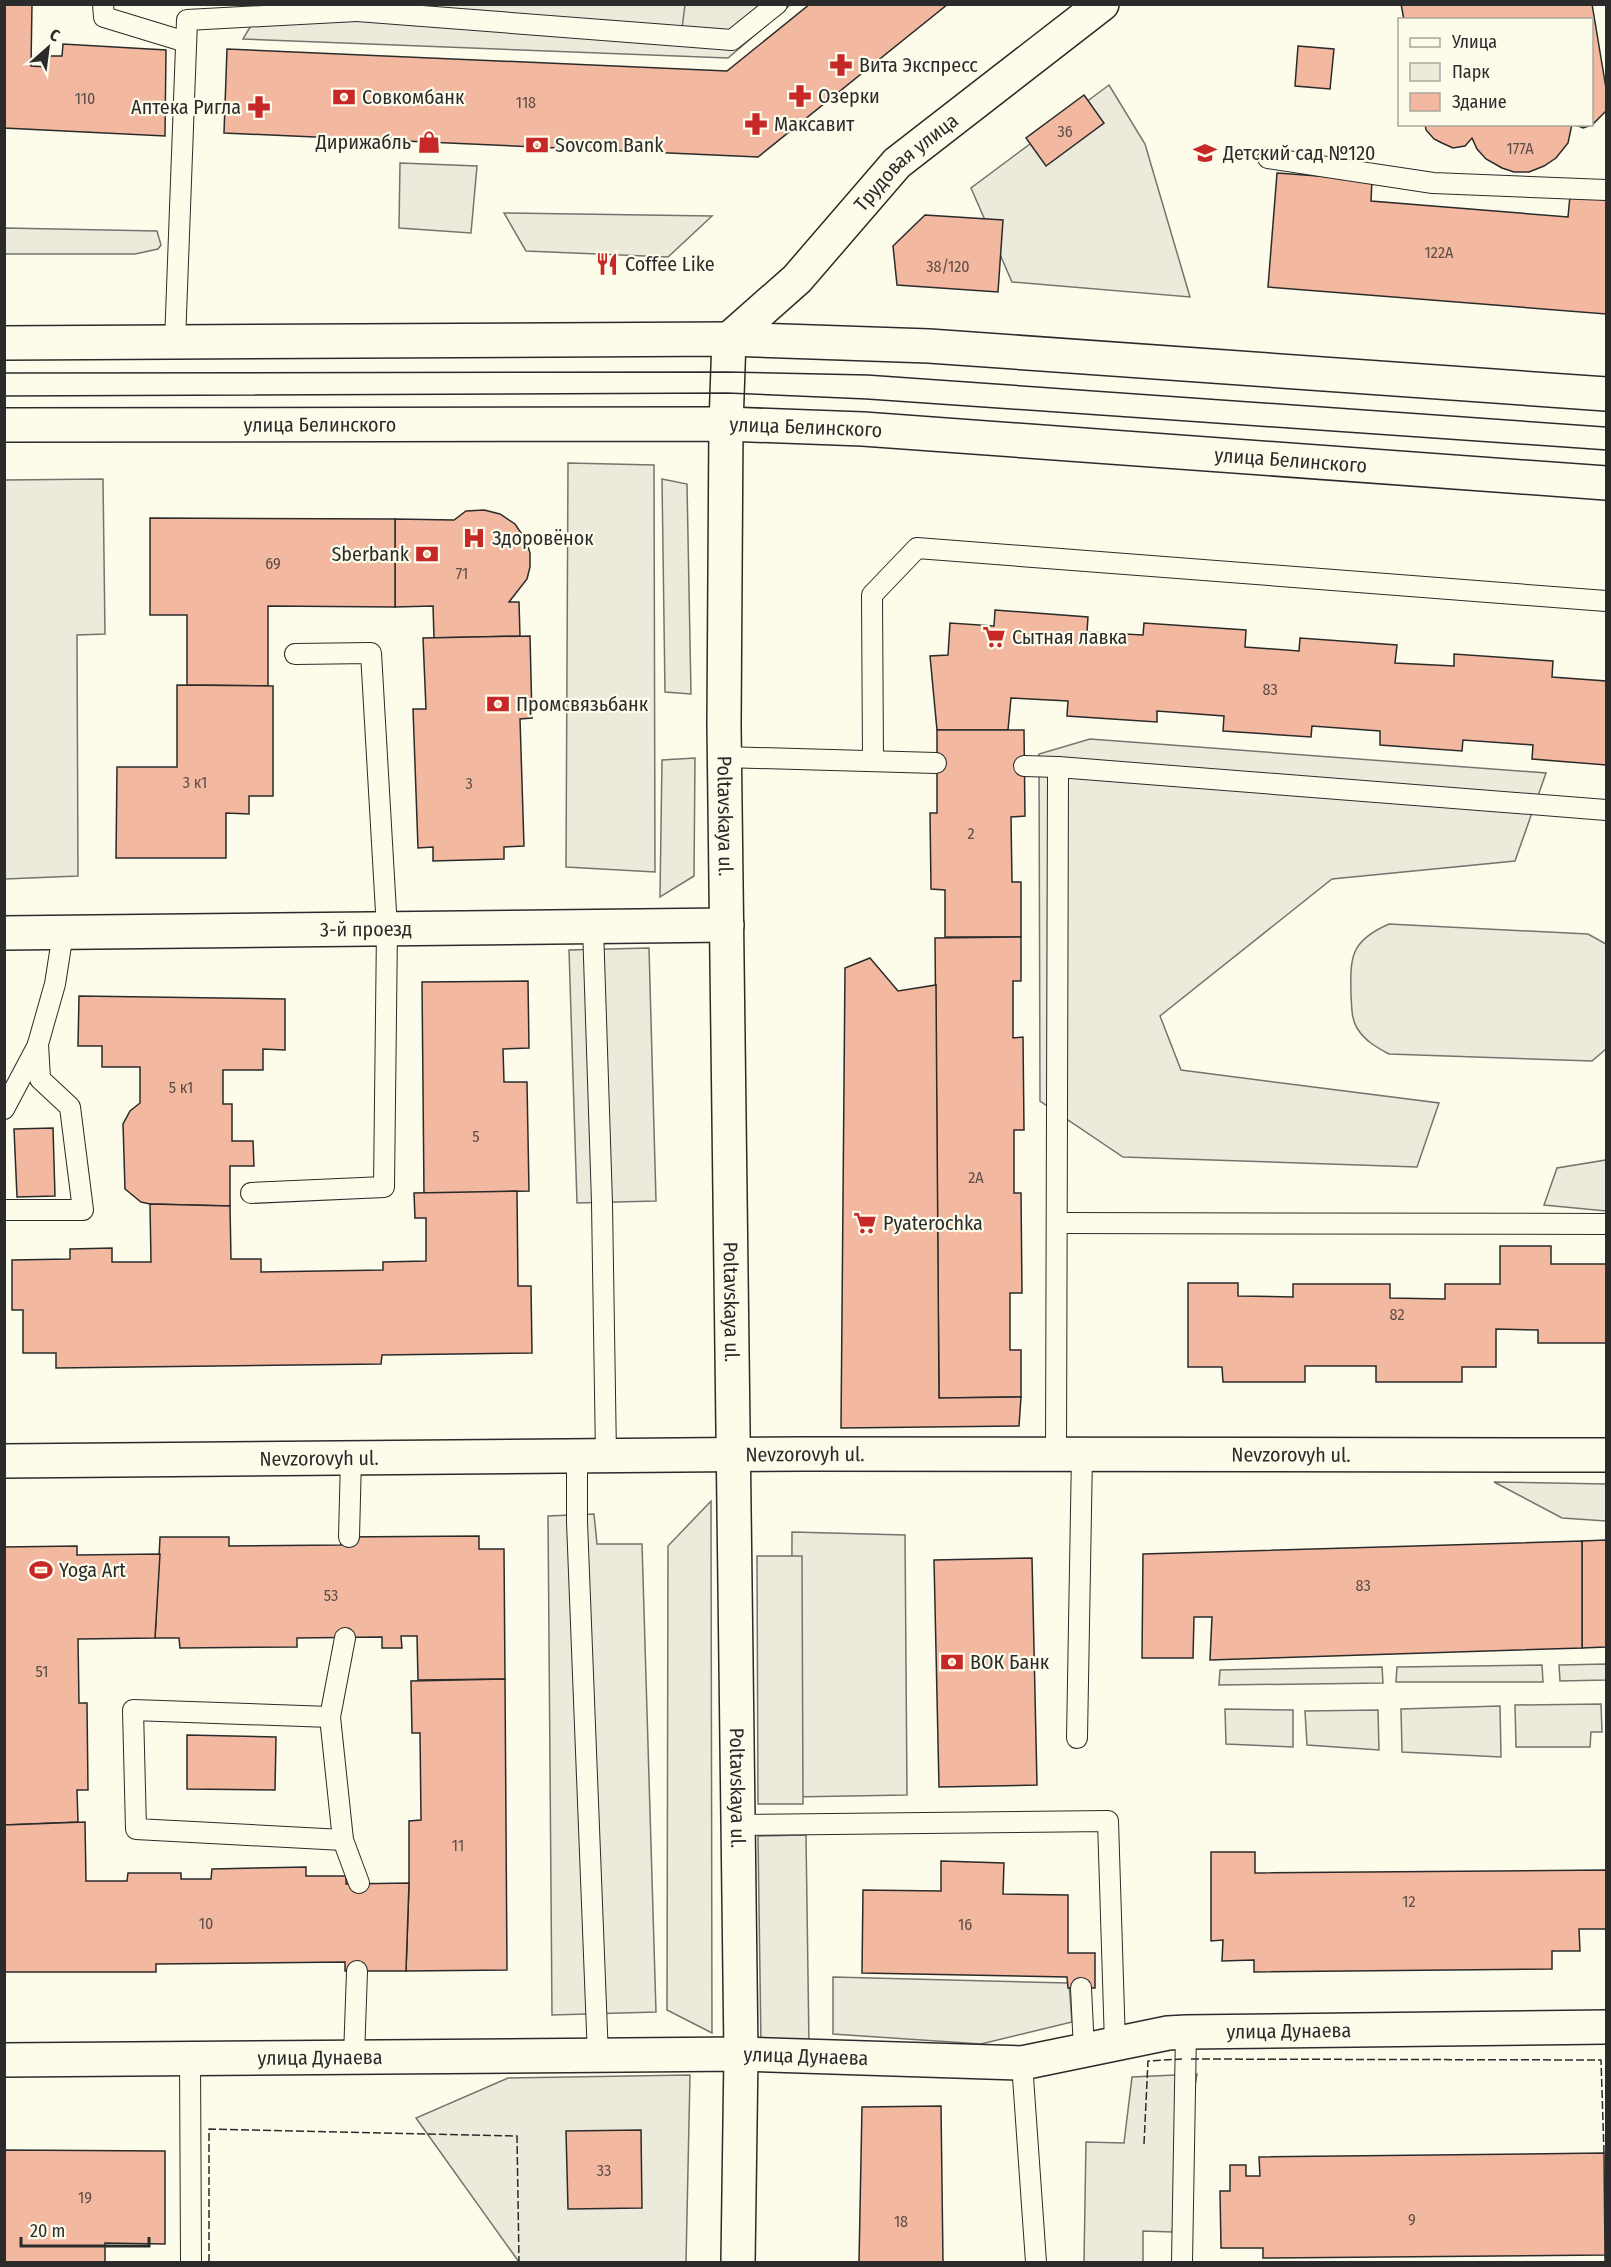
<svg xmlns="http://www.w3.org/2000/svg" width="1611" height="2267" font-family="'Fira Sans Condensed',sans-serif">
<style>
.green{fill:#ecebdb;stroke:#74746e;stroke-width:1.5}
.parking{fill:#eceadb;stroke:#74746e;stroke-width:1.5}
.building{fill:#f2b8a0;stroke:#2b2b2b;stroke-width:1.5}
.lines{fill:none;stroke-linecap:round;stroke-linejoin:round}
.lane-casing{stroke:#2b2b2b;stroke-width:22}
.street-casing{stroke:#2b2b2b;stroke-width:36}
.secondary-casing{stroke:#2b2b2b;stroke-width:36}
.primary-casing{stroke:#2b2b2b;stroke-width:36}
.lane{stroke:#fdfbea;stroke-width:20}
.street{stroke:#fdfbea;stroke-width:33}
.secondary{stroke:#fdfbea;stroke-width:33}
.primary{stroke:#fdfbea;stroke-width:33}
.tram{stroke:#2b2b2b;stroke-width:1.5}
.fence{stroke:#2b2b2b;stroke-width:1.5;stroke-dasharray:8 3;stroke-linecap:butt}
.labels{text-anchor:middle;stroke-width:4.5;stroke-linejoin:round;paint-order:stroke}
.number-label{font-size:16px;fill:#5d4e48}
.poi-label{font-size:20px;fill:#2b2b2b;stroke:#fdfbea;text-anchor:start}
.street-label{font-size:20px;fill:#2b2b2b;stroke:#fdfbea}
</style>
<rect width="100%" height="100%" fill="#fdfbea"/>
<g class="green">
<path d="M 263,5 L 790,5 L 728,58 L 243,39 Z"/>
<path d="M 1109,85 L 1145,144 L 1190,297 L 1012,282 L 971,188 Z"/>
<path d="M 400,163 L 477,166 L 471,233 L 399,228 Z"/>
<path d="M 504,213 L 712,216 L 668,257 L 526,251 Z"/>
<path d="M 5,228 L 157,231 L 161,245 L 158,249 L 135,254 L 5,254 Z"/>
<path d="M 662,479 L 687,484 L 691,694 L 665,692 Z"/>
<path d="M 1090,739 L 1546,773 L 1515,861 L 1332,879 L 1160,1016 L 1181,1070 L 1439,1103 L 1417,1167 L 1123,1157 L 1040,1101 L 1039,754 Z"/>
<path d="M 695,758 L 694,876 L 660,897 L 662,760 Z"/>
<path d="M 1389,924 L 1588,934 L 1606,944 L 1606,1049 L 1592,1061 L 1389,1054 C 1376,1047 1365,1041 1357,1028 C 1351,1018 1352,1007 1351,996 C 1350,957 1350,941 1389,924 Z"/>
<path d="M 1606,1160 L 1606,1211 L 1544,1205 L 1557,1168 Z"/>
<path d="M 1494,1482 L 1606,1484 L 1606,1521 L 1562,1518 Z"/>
<path d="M 711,1501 L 712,2033 L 667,2010 L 668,1546 Z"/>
<path d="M 792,1532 L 905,1535 L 907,1795 L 791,1797 Z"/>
<path d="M 1606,1664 L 1606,1680 L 1560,1681 L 1559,1665 Z"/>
<path d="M 1542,1665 L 1543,1682 L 1396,1682 L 1397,1667 Z"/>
<path d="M 1382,1667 L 1383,1683 L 1219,1685 L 1220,1670 Z"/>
<path d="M 1601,1704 L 1602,1732 L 1591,1732 L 1590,1747 L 1516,1747 L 1515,1705 Z"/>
<path d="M 1500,1706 L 1501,1757 L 1402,1752 L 1401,1709 Z"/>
<path d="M 1225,1709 L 1293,1710 L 1293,1747 L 1226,1744 Z"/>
<path d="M 1378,1710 L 1379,1750 L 1307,1745 L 1305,1711 Z"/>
<path d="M 833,1977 L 1069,1983 L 1072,2022 L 981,2044 L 833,2034 Z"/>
<path d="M 1197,2074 L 1172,2232 L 1143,2231 L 1143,2262 L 1084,2262 L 1086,2142 L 1124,2143 L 1132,2077 Z"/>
<path d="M 690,2075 L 686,2262 L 519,2262 L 416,2118 L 508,2078 Z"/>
</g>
<g class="parking">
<path d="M 685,5 L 777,5 L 732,40 L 681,36 Z"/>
<path d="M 568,463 L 654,465 L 655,872 L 566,867 Z"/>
<path d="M 103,479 L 105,634 L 77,635 L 78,876 L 5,879 L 5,480 Z"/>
<path d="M 649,948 L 656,1201 L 577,1203 L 569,950 Z"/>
<path d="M 594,1514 L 597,1544 L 642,1544 L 656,2012 L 552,2015 L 548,1516 Z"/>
<path d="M 757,1556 L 802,1556 L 803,1804 L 758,1804 Z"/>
<path d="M 806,1835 L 809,2045 L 761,2045 L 758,1836 Z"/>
</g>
<g class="building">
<path d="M 4,4 L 32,4 L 31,66 L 48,67 L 50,56 L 62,56 L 63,44 L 166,50 L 165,136 L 4,128 Z"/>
<path d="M 810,4 L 948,4 L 758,157 L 224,133 L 227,49 L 727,71 Z"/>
<path d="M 1401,4 L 1592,4 L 1606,88 L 1606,111 L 1592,125 L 1583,128 L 1574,124 L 1592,124 L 1592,20 L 1404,20 Z"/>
<path d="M 1298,46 L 1334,49 L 1330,89 L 1295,86 Z"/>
<path d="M 1084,95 L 1104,123 L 1046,166 L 1026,138 Z"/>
<path d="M 1425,124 L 1572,124 L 1568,143 L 1556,158 L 1544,166 L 1529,172 L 1514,172 L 1502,168 L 1486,159 L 1477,149 L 1472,138 L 1465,146 L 1453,148 L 1442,143 L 1434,139 L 1426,130 Z"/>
<path d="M 1277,173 L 1372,180 L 1371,201 L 1568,217 L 1570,196 L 1606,199 L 1606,314 L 1268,287 Z"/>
<path d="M 925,215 L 1003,220 L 998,292 L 897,285 L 893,246 Z"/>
<path d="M 484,510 L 500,514 L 515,524 L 526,540 L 530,553 L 530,567 L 527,579 L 509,602 L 519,602 L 520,636 L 434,638 L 433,606 L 395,607 L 395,519 L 454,520 L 466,511 Z"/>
<path d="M 150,518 L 395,519 L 395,607 L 268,606 L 268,686 L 187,685 L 187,615 L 150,615 Z"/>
<path d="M 995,610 L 1088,617 L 1087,632 L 1143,635 L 1144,623 L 1246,630 L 1245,647 L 1299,651 L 1300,638 L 1397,645 L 1395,663 L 1454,666 L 1454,654 L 1553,661 L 1552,677 L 1606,681 L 1606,765 L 1532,759 L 1533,745 L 1463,740 L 1462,751 L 1380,745 L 1380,731 L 1312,726 L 1311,737 L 1223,731 L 1224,716 L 1157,711 L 1157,722 L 1067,716 L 1068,701 L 1011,698 L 1008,730 L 937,730 L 930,656 L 948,655 L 950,623 L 994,626 Z"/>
<path d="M 530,636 L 532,718 L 520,719 L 524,846 L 504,847 L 504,859 L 433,861 L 433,847 L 418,848 L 413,709 L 426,709 L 423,638 Z"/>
<path d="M 177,685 L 273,686 L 273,796 L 249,796 L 249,814 L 226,813 L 226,858 L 116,858 L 117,767 L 177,767 Z"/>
<path d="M 937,730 L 1024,730 L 1025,816 L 1011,817 L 1012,882 L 1021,882 L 1021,937 L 945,937 L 945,890 L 931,889 L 930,813 L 937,813 Z"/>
<path d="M 1021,937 L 1021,981 L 1013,981 L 1013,1038 L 1023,1037 L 1024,1130 L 1014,1130 L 1014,1193 L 1021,1193 L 1022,1293 L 1010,1293 L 1010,1350 L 1021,1350 L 1021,1397 L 939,1398 L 935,938 Z"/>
<path d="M 870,958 L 898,991 L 936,985 L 939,1398 L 1021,1397 L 1019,1426 L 841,1428 L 845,968 Z"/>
<path d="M 528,981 L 529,1048 L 503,1049 L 504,1082 L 527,1082 L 529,1191 L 424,1194 L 422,982 Z"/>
<path d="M 79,996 L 285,999 L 285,1050 L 263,1049 L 263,1070 L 223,1070 L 223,1104 L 232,1104 L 232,1141 L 253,1141 L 254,1166 L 230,1166 L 230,1206 L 150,1204 L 141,1202 L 125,1189 L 123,1124 L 130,1111 L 140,1103 L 140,1067 L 102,1067 L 102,1046 L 78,1046 Z"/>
<path d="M 53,1128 L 55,1196 L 17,1197 L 14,1129 Z"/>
<path d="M 517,1191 L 518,1286 L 531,1286 L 532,1353 L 382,1355 L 381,1364 L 56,1368 L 56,1353 L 23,1353 L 23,1310 L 12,1310 L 12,1260 L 70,1259 L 70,1249 L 112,1248 L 112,1262 L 151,1262 L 150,1204 L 230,1206 L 231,1259 L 261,1259 L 261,1272 L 383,1270 L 383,1262 L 426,1261 L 426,1218 L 415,1218 L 414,1193 Z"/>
<path d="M 1500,1246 L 1551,1246 L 1551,1264 L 1606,1264 L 1606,1247 L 1606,1343 L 1538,1343 L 1538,1330 L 1496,1329 L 1496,1367 L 1462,1367 L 1462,1382 L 1376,1382 L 1376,1366 L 1305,1366 L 1305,1382 L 1223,1382 L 1222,1367 L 1188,1367 L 1188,1283 L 1238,1283 L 1238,1296 L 1293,1297 L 1293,1284 L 1390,1284 L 1390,1298 L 1445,1299 L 1445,1284 L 1500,1284 Z"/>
<path d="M 479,1536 L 479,1549 L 504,1549 L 505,1679 L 418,1680 L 417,1636 L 401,1636 L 402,1648 L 382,1648 L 382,1637 L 297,1638 L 297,1647 L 180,1648 L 179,1638 L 155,1638 L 160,1537 L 229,1537 L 229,1546 L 341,1545 L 340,1537 Z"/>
<path d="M 1606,1540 L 1606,1647 L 1582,1648 L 1582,1541 Z"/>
<path d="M 1582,1541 L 1582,1648 L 1210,1660 L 1212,1617 L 1194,1617 L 1193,1658 L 1142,1658 L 1143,1554 Z"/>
<path d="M 77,1546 L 77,1555 L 160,1554 L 155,1638 L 78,1639 L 79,1703 L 87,1703 L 88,1790 L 77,1790 L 78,1822 L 4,1825 L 4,1547 Z"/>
<path d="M 1032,1558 L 1037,1785 L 939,1787 L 934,1560 Z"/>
<path d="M 505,1679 L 507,1970 L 406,1971 L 409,1883 L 409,1821 L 421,1820 L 420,1733 L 412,1733 L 411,1681 Z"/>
<path d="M 187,1735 L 276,1737 L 275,1790 L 187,1789 Z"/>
<path d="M 85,1822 L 86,1881 L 127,1881 L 128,1873 L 181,1873 L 181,1879 L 211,1879 L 212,1869 L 306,1867 L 306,1876 L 346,1876 L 346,1884 L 409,1883 L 406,1971 L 345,1971 L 345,1962 L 156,1964 L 156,1972 L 4,1972 L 4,1825 Z"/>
<path d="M 1211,1852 L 1255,1852 L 1255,1873 L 1606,1870 L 1606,1929 L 1579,1929 L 1580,1951 L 1552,1951 L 1552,1969 L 1254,1972 L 1254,1960 L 1222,1961 L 1223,1940 L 1211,1941 Z"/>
<path d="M 941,1861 L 1004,1863 L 1003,1894 L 1068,1895 L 1068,1953 L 1095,1953 L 1095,1988 L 1068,1988 L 1067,1977 L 862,1973 L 863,1890 L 941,1891 Z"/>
<path d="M 941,2106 L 943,2262 L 859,2262 L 862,2107 Z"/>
<path d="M 641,2130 L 642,2208 L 568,2209 L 566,2131 Z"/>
<path d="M 4,2150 L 165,2151 L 165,2244 L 105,2243 L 105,2262 L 4,2262 Z"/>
<path d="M 1604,2153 L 1605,2255 L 1263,2258 L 1263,2248 L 1221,2248 L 1220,2191 L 1230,2191 L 1230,2165 L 1246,2165 L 1246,2176 L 1260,2176 L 1259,2157 Z"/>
</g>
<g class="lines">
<g class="lane-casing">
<g id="lane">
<path d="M 103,4 L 104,17 L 186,42"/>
<path d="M 357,11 L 732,40 L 777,4"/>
<path d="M 1268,158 L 1433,183 L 1606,190"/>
<path d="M 175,342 L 187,20 L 357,11 L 357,4"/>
<path d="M 724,757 L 936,763"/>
<path d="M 873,761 L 872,595 L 917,548 L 1606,601"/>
<path d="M 1024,766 L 1058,767"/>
<path d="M 593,927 L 602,1203 L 606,1456"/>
<path d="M 4,1109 L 38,1045"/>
<path d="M 251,1193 L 384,1187 L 387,929 L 371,653 L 295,654"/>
<path d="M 4,1210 L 83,1210 L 70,1107 L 40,1079 L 38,1044 L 55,984 L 63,933"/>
<path d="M 1057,1223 L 1606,1224"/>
<path d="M 1056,1454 L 1058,767 L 1606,810"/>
<path d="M 577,1456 L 577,1522 L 598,2057"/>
<path d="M 349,1537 L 351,1458"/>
<path d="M 345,1638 L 330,1717 L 343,1840 L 359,1883"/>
<path d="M 330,1717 L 133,1710 L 136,1829 L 343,1840"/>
<path d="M 1077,1738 L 1082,1454"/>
<path d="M 737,1825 L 1108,1821 L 1115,2044"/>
<path d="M 1081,1988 L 1084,2050"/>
<path d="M 354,2057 L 357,1971"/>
<path d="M 190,2058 L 191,2262"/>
<path d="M 1022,2063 L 1036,2262"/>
<path d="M 1182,2262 L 1186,2032"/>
</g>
</g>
<g class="street-casing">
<g id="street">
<path id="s1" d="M 726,424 L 729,339 L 797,279 L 897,163 L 1102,4"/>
<path id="s2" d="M 4,933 L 727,925"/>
<path id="s3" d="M 4,1461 L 804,1454 L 1606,1455"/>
<path id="s4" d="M 4,2060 L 741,2054 L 1022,2063 L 1168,2033 L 1186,2032 L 1606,2027"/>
</g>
</g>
<g class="secondary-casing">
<g id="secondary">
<path id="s5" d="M 726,424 L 724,726 L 741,2054 L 738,2262"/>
</g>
</g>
<g class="primary-casing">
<g id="primary">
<path d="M 4,343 L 729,339 L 929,346 L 1606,394"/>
<path id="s6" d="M 4,425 L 726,424 L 863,429 L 1606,483"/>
</g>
</g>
<use href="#lane" class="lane"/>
<use href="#street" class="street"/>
<use href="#secondary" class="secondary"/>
<use href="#primary" class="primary"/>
<g class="tram">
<path d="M 4,373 L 728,372 L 868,375 L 1606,427"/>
<path d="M 4,396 L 727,393 L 866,399 L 1606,450"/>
</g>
<g class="fence">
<path d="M 1191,2059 L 1601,2060 L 1604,2153"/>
<path d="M 1144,2144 L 1148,2061 L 1182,2059"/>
<path d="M 1605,2255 L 1605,2262"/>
<path d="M 209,2262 L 209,2129 L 517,2136 L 519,2262"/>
</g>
</g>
<defs>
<g id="pharmacy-bare" transform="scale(1.8)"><path d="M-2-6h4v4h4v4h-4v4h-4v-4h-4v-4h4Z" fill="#c62828" stroke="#fdfbea" stroke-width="2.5" paint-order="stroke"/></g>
<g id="bank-bare" transform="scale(1.8)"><path d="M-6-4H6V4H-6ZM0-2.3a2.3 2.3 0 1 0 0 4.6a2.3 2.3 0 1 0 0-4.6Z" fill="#c62828" stroke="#fdfbea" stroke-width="2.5" paint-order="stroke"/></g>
<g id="shop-bare" transform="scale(1.8)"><path d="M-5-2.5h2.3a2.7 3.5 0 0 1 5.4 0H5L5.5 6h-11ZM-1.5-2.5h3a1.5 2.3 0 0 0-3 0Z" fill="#c62828" stroke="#fdfbea" stroke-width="2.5" paint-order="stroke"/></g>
<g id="school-bare" transform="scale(1.8)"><path d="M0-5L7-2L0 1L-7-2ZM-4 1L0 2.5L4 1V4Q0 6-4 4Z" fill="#c62828" stroke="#fdfbea" stroke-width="2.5" paint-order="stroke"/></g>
<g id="restaurant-bare" transform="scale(1.8)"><path d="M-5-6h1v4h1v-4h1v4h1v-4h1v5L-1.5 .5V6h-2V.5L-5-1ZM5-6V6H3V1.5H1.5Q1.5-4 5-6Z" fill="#c62828" stroke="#fdfbea" stroke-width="2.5" paint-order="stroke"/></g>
<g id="hospital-bare" transform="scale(1.8)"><path d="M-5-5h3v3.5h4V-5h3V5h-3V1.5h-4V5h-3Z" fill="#c62828" stroke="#fdfbea" stroke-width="2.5" paint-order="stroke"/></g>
<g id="supermarket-bare" transform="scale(1.8)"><path d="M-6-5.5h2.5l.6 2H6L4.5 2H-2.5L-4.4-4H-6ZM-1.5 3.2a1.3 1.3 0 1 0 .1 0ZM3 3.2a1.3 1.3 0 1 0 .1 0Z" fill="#c62828" stroke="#fdfbea" stroke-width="2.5" paint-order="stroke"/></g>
<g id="stadium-bare" transform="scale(1.8)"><path d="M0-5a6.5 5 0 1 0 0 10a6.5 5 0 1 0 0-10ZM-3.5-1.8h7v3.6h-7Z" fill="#c62828" stroke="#fdfbea" stroke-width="2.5" paint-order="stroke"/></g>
</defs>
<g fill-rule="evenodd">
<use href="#pharmacy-bare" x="841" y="65"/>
<use href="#pharmacy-bare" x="800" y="96"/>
<use href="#bank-bare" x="344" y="97"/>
<use href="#pharmacy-bare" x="259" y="107"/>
<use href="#pharmacy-bare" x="756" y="124"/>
<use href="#shop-bare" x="429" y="142"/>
<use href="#bank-bare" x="537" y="145"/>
<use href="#school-bare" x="1205" y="153"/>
<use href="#restaurant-bare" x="607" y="264"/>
<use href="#hospital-bare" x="474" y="538"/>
<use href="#bank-bare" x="427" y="554"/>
<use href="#supermarket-bare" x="994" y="637"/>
<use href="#bank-bare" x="498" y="704"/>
<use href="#supermarket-bare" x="865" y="1223"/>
<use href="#stadium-bare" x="41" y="1570"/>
<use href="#bank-bare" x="952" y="1662"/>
</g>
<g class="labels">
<g class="number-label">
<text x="85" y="104">110</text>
<text x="526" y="108">118</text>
<text x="1065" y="137">36</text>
<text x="1520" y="154">177А</text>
<text x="1439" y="258">122А</text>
<text x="948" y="272">38/120</text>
<text x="273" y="569">69</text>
<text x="462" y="579">71</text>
<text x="1270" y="695">83</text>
<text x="195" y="788">3 к1</text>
<text x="469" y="789">3</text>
<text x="971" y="839">2</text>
<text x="181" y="1093">5 к1</text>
<text x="476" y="1142">5</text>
<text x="976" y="1183">2А</text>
<text x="1397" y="1320">82</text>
<text x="1363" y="1591">83</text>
<text x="331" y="1601">53</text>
<text x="42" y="1677">51</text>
<text x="458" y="1851">11</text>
<text x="1409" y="1907">12</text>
<text x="206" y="1929">10</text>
<text x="965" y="1930">16</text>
<text x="604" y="2176">33</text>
<text x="85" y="2203">19</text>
<text x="1412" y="2225">9</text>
<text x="901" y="2227">18</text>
</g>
<g class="poi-label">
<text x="859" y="72">Вита Экспресс</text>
<text x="818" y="103">Озерки</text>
<text x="362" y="104">Совкомбанк</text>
<text x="241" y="114" text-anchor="end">Аптека Ригла</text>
<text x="774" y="131">Максавит</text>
<text x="411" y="149" text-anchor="end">Дирижабль</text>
<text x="555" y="152">Sovcom Bank</text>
<text x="1223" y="160">Детский сад №120</text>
<text x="625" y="271">Coffee Like</text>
<text x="492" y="545">Здоровёнок</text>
<text x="409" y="561" text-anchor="end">Sberbank</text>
<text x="1012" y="644">Сытная лавка</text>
<text x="516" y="711">Промсвязьбанк</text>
<text x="883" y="1230">Pyaterochka</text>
<text x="59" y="1577">Yoga Art</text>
<text x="970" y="1669">ВОК Банк</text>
</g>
<g class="street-label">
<text dy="7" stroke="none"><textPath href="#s1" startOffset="336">Трудовая улица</textPath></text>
<text dy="7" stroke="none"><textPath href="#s6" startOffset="316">улица Белинского</textPath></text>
<text dy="7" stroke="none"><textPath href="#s6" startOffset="802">улица Белинского</textPath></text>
<text dy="7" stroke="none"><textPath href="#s6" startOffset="1288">улица Белинского</textPath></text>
<text dy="7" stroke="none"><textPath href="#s5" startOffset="392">Poltavskaya ul.</textPath></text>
<text dy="7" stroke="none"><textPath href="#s2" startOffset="362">3-й проезд</textPath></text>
<text dy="7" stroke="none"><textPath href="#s5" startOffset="878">Poltavskaya ul.</textPath></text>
<text dy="7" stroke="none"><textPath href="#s3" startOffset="801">Nevzorovyh ul.</textPath></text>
<text dy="7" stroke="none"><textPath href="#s3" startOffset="1287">Nevzorovyh ul.</textPath></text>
<text dy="7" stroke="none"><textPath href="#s3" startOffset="315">Nevzorovyh ul.</textPath></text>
<text dy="7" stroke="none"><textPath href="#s5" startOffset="1364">Poltavskaya ul.</textPath></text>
<text dy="7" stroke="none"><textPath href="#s4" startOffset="1288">улица Дунаева</textPath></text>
<text dy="7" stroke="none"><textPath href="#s4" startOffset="316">улица Дунаева</textPath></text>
<text dy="7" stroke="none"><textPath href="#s4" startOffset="802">улица Дунаева</textPath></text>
</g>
</g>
<rect width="1611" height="2267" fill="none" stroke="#2b2b2b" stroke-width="12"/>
<rect x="1398" y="18" width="195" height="108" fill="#fdfbea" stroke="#a9a89e" stroke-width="1.5"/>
<rect x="1410" y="38" width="30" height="9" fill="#fdfbea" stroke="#a9a89e" stroke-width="1.5"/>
<text x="1452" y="48" font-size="18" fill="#2b2b2b">Улица</text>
<rect x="1410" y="63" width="30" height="18" fill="#ecebdb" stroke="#a9a89e" stroke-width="1.5"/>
<text x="1452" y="78" font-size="18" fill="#2b2b2b">Парк</text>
<rect x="1410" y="93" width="30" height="18" fill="#f2b8a0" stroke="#a9a89e" stroke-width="1.5"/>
<text x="1452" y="108" font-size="18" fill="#2b2b2b">Здание</text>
<g transform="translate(48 48) rotate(28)" stroke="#fdfbea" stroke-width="4.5" paint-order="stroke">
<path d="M0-4.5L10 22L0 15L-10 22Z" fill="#2b2b2b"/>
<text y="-9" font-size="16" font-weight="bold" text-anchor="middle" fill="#2b2b2b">С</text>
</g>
<path d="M21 2237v9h128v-9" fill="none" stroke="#2b2b2b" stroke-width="3"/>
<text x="30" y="2237" font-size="18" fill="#2b2b2b" stroke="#fdfbea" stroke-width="4.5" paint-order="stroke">20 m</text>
</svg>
